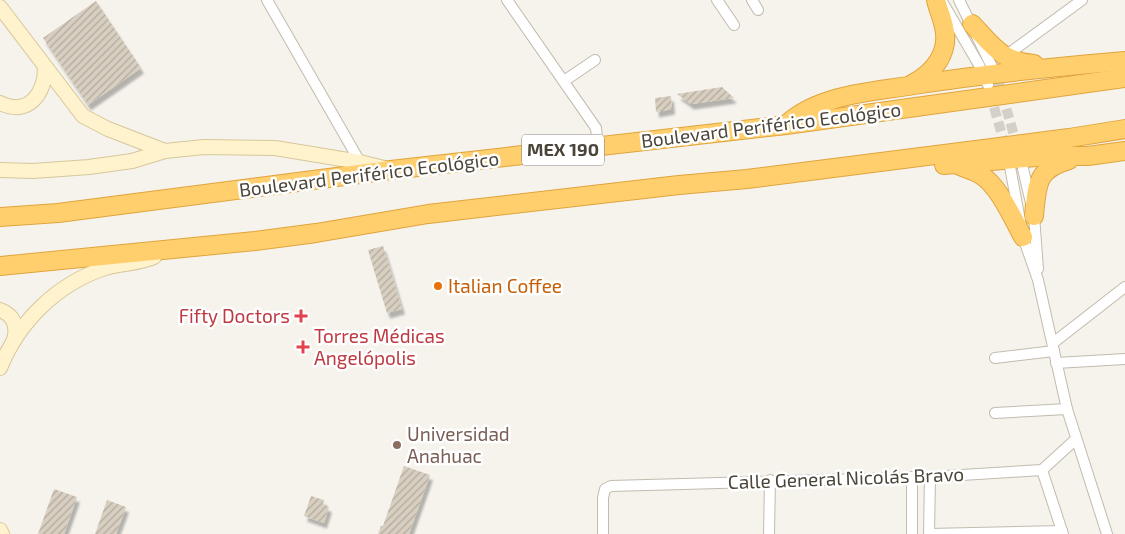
<svg xmlns="http://www.w3.org/2000/svg" width="1125" height="534" font-family="'Exo 2',sans-serif">
<style>
.building{fill:url(#building-hatch);filter:url(#shadow)}
.lines{fill:none;stroke-linecap:round;stroke-linejoin:round}
.street-tunnel{stroke:#d4d0c8;stroke-width:10;stroke-dasharray:10 5;stroke-linecap:butt}
.street-casing{stroke:#c2bbae;stroke-width:12}
.secondary-casing{stroke:#d6c79b;stroke-width:16}
.highway-casing{stroke:#e0a43c;stroke-width:20}
.street{stroke:#fff;stroke-width:10}
.secondary{stroke:#fff3cd;stroke-width:14}
.highway{stroke:#ffcf6e;stroke-width:18}
.food-dot{fill:#e8710a;stroke:#fff;stroke-width:2}
.health-dot{fill:#e0444e;stroke:#fff;stroke-width:2}
.education-dot{fill:#8d6e63;stroke:#fff;stroke-width:2}
.labels{text-anchor:middle;stroke-width:5;stroke-linejoin:round;paint-order:stroke}
.shield{fill:#fff;stroke:#817c74;stroke-width:1}
.shield-label{font-size:18px;font-weight:bold;fill:#4b4439}
.street-label{font-size:19px;fill:#4b4439;stroke:#fff}
.food-label{font-size:19px;fill:#c56008;stroke:#fff;text-anchor:start}
.health-label{font-size:19px;fill:#be3a42;stroke:#fff;text-anchor:end}
.education-label{font-size:19px;fill:#785e54;stroke:#fff;text-anchor:start}
</style>
<defs>
<pattern id="building-hatch" width="6" height="6" patternUnits="userSpaceOnUse" patternTransform="scale(1.25)"><rect width="6" height="6" fill="#d8cfc1"/><path d="M-1 1l2-2M0 6l6-6M5 7l2-2" fill="none" stroke="#b1aa9e"/></pattern>
<filter id="shadow"><feDropShadow dx="3" dy="5.5" stdDeviation="1" flood-color="#0004"/></filter>
</defs>
<rect width="100%" height="100%" fill="#f6f3ec"/>
<g class="building">
<path d="M 96,1 L 141,68 L 88,105 L 43,38 Z"/>
<path d="M 722,87 L 734,98 L 691,104 L 677,94 Z"/>
<path d="M 671,96 L 672,109 L 656,112 L 655,98 Z"/>
<path d="M 383,246 L 402,309 L 387,313 L 368,250 Z"/>
<path d="M 404,466 L 430,475 L 409,534 L 378,534 L 381,526 L 383,526 Z"/>
<path d="M 54,489 L 77,497 L 64,534 L 38,534 Z"/>
<path d="M 311,496 L 324,500 L 323,504 L 329,507 L 324,523 L 304,516 Z"/>
<path d="M 107,500 L 126,507 L 116,534 L 95,534 Z"/>
</g>
<g class="lines">
<g class="street-tunnel">
<path d="M 998,80 L 1018,149"/>
<path d="M 990,93 L 1006,149"/>
</g>
<g class="street-casing">
<g id="street">
<path d="M 267,0 L 360,162"/>
<path d="M 507,0 L 596,128 L 598,146"/>
<path d="M 717,0 L 734,25"/>
<path d="M 752,0 L 758,10"/>
<path d="M 959,0 L 997,77"/>
<path d="M 943,3 L 979,65 L 988,85"/>
<path d="M 1004,57 L 1082,0"/>
<path d="M 564,81 L 595,60"/>
<path d="M 1008,156 L 1023,237 L 1038,280 L 1067,409 L 1107,534"/>
<path d="M 1020,156 L 1034,216 L 1038,269"/>
<path d="M 1053,343 L 1125,287"/>
<path d="M 995,358 L 1054,351"/>
<path d="M 1056,363 L 1125,359"/>
<path d="M 995,413 L 1067,409"/>
<path d="M 1042,470 L 1063,534"/>
<path d="M 603,534 L 603,498 L 605,489 L 611,486 L 930,477 L 1042,470 L 1076,439"/>
<path d="M 769,534 L 770,480"/>
<path d="M 912,534 L 912,477"/>
<path d="M 929,534 L 1062,531"/>
<path d="M 929,534 L 930,477"/>
</g>
</g>
<g class="secondary-casing">
<g id="secondary">
<path d="M 0,7 L 83,116 L 108,129 L 165,151"/>
<path d="M 0,103 C 29,117 45,93 45,67"/>
<path d="M 0,170 L 33,171 L 89,167 L 132,161 L 165,151 L 204,147 L 275,148 L 360,162 L 388,169"/>
<path d="M 0,310 C 14,315 18,326 14,340"/>
<path d="M 0,368 C 19,321 57,284 105,268 C 121,263 139,264 154,257"/>
<path d="M 0,530 L 2,534"/>
</g>
</g>
<g class="highway-casing">
<g id="highway">
<path d="M 972,24 C 993,46 1001,61 1034,64"/>
<path d="M 912,84 C 934,73 950,52 944,27 C 942,17 938,9 936,0"/>
<path d="M 788,123 C 821,94 872,92 914,85 C 984,74 1054,67 1125,61"/>
<path d="M 944,165 L 1048,156 L 1088,156 L 1125,151"/>
<path d="M 960,166 C 967,169 975,171 981,175 C 999,186 1013,219 1023,237"/>
<path d="M 1034,216 C 1037,185 1036,169 1069,160"/>
<path d="M 0,217 L 58,213 L 391,170 L 786,125 L 1125,78"/>
<path d="M 0,266 L 255,241 L 316,233 L 428,214 L 679,185 L 747,179 L 1069,138 L 1125,129"/>
</g>
</g>
<use href="#street" class="street"/>
<use href="#secondary" class="secondary"/>
<use href="#highway" class="highway"/>
</g>
<circle class="food-dot" cx="438" cy="286" r="5"/>
<g class="health-dot">
<path d="M298.5 308.5h5v5h5v5h-5v5h-5v-5h-5v-5h5z"/>
<path d="M300.5 339.5h5v5h5v5h-5v5h-5v-5h-5v-5h5z"/>
</g>
<circle class="education-dot" cx="397" cy="445" r="5"/>
<g class="labels">
<rect class="shield" x="522" y="134.5" width="82" height="31" rx="4"/>
<g class="shield-label">
<text x="563" y="156">MEX 190</text>
</g>
<g class="street-label">
<text transform="translate(771 125) rotate(-7)" y="7">Boulevard Periférico Ecológico</text>
<text transform="translate(369 174) rotate(-7)" y="7">Boulevard Periférico Ecológico</text>
<text transform="translate(846 478) rotate(-2)" y="7">Calle General Nicolás Bravo</text>
</g>
<g class="food-label">
<text x="448" y="293">Italian Coffee</text>
</g>
<g class="health-label">
<text x="290" y="323">Fifty Doctors</text>
<text x="314" y="343" text-anchor="start">Torres Médicas<tspan x="314" dy="22">Angelópolis</tspan></text>
</g>
<g class="education-label">
<text x="407" y="441">Universidad<tspan x="407" dy="22">Anahuac</tspan></text>
</g>
</g>
</svg>
